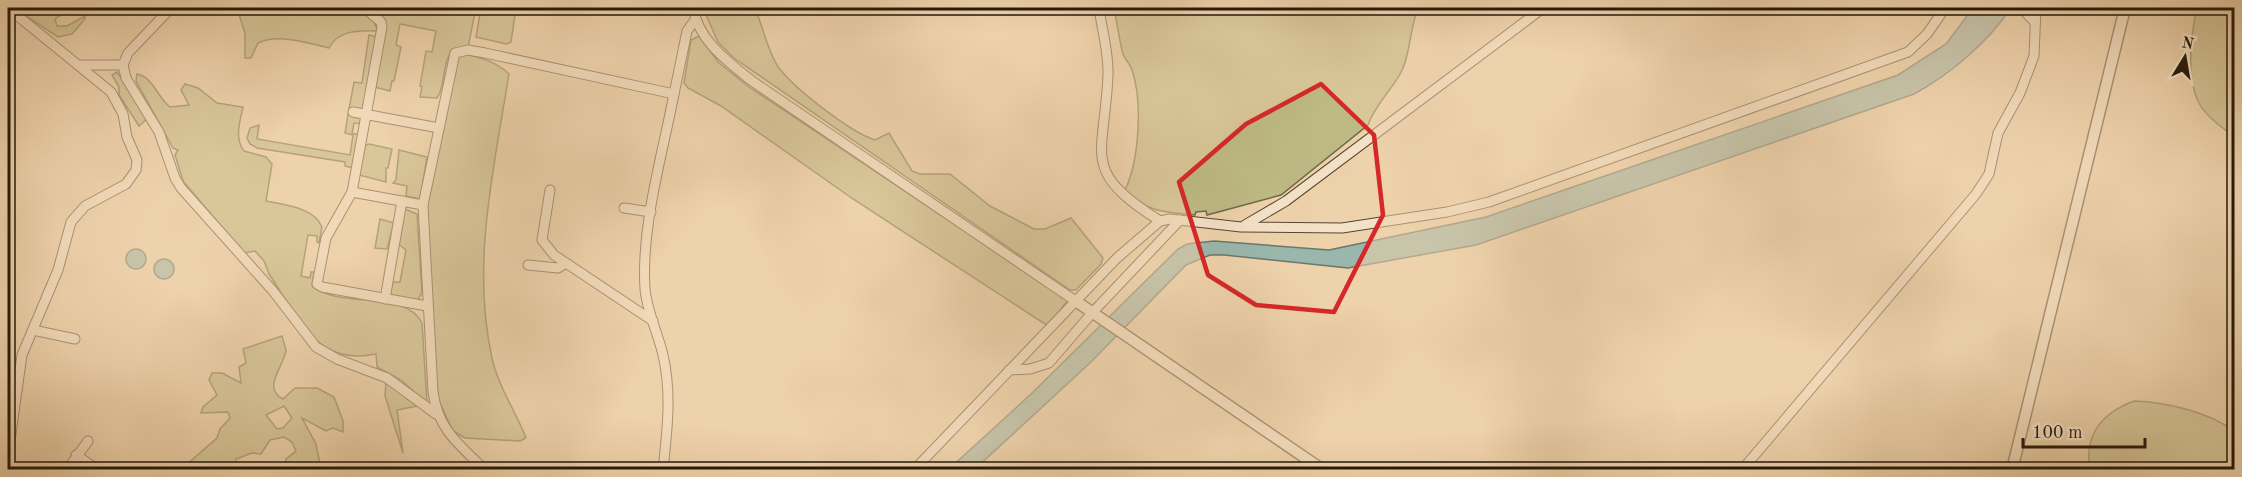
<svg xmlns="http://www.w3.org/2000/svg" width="2242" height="477" font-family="'Old Standard TT',serif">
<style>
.green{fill:#beba85;stroke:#716946;stroke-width:1.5;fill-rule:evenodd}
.water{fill:#99b7ac;stroke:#6a776a;stroke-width:1.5}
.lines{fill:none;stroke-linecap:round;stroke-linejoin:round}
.minor-casing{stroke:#564631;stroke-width:11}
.tertiary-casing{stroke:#564631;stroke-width:13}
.minor{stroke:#f4e2c8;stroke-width:9}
.tertiary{stroke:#f4e2c8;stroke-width:10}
.marked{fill:none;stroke:#d62828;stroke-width:4.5;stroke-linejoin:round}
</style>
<rect width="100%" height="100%" fill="#eed2ab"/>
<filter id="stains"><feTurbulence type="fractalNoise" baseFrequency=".00333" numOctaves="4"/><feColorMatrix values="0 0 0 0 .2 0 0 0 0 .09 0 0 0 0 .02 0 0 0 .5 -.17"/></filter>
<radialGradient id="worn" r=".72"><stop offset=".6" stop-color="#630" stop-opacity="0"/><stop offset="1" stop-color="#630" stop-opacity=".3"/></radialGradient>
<g class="green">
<path d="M 14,8 L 62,8 L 61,15 L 55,19 L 57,26 L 67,26 L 85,16 L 85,19 L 72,34 L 58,37 Z"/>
<path d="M 237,8 L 360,8 L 374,22 L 378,31 C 360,30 338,30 329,48 C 307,43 279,33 258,43 L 251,58 L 245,58 L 245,33 Z"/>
<path d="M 371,8 L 476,8 L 468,47 C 437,45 449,82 437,98 L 420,97 L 422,87 L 420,86 L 426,51 L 432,52 L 436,31 L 400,24 L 396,45 L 401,47 L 394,81 L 392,81 L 390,91 L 375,87 L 373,82 L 385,20 Z"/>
<path d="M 481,8 L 516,8 L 511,42 L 506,44 L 476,37 Z"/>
<path d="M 703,8 L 739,8 L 758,16 C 764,32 769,54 779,68 C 795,89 850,132 875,140 L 889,133 L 912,171 L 920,174 L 950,174 L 990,206 L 1034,229 L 1045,229 L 1071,218 L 1103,258 L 1101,264 L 1076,290 L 1070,290 L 734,58 L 718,42 Z"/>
<path d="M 1114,8 L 1418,8 C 1410,28 1411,48 1403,68 C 1394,89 1376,102 1368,125 L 1281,195 L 1207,215 L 1206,211 L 1196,212 L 1195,215 C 1163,212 1149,213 1125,190 C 1139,161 1143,102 1132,70 C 1130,64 1125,59 1123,54 C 1119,39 1117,22 1114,8 Z"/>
<path d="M 2197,8 L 2234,8 L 2234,137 C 2222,127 2205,116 2198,101 C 2186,75 2191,34 2197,8 Z"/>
<path d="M 369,35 L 377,37 L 363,110 L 349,109 L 354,82 L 362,83 Z"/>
<path d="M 699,36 L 719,63 L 749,87 L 1068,300 L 1048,326 L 853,199 L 721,106 L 688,88 L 684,83 L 691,40 Z"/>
<path d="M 464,54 C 479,56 498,63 509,74 C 494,168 471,264 492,358 C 498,386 516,412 526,438 L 520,441 L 465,438 L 453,431 L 438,399 L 425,221 L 454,59 Z"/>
<path d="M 117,72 L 148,118 L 139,126 L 119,95 L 119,87 L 112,75 Z"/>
<path d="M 137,74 C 152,76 158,98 170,107 L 189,105 L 181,90 L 185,84 L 198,88 L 217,103 L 243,107 C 240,122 234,138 244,151 L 266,157 L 272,164 L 266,201 C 284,205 314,207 322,227 L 319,243 L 317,242 L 317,236 L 308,235 L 301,276 L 310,278 L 311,272 L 314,272 L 312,285 C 336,310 405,288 422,323 L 427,403 L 401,380 L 377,367 L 376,354 C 316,367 298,317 269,274 L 264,261 L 255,251 L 244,253 L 183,181 L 175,155 L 178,150 L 173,148 L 136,81 Z"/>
<path d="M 348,114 L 362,117 L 361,124 L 354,123 L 352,133 L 359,135 L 353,168 L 345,166 L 345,162 L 257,148 L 250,144 L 247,138 L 250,128 L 259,125 L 257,139 L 350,155 L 353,135 L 345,133 Z"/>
<path d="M 369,144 L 392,149 L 388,168 L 386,168 L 386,182 L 359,175 L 365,145 Z"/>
<path d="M 399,150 L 427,157 L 420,199 L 406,196 L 407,186 L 393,183 L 396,180 Z"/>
<path d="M 405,209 L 417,214 L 422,293 L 417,301 L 389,296 L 392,282 L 400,282 L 406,250 L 398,244 Z"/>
<path d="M 380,219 L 394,223 L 387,249 L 375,248 Z"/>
<path d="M 282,336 L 286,350 C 285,365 261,388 283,399 L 295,388 L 317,388 L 334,397 L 343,421 L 343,432 L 333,428 L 326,431 L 302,418 L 316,444 L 321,469 L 284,469 L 286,459 L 296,451 L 292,442 L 284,437 L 270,440 L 261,454 L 252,453 L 236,459 L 236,469 L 189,469 L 186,465 L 217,438 L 220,429 L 230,418 L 228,412 L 201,413 L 203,407 L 217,395 L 209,380 L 212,373 L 222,373 L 241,383 L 239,367 L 246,363 L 243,349 ZM 284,406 L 292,418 L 283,428 L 277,429 L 266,415 Z"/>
<path d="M 386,381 L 417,406 L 397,410 L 403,453 L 385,396 Z"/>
<path d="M 2134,401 C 2165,402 2209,412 2234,431 L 2234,469 L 2090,469 C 2084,435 2102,413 2134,401 Z"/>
</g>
<g class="water">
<path d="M 1973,8 L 2011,8 C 1988,42 1951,74 1914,94 L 1476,245 L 1348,268 L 1224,255 L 1210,255 L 1186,265 L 1090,363 L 975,469 L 948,470 L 1031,394 L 1178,249 L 1187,244 L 1214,241 L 1329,250 L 1486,217 L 1898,75 L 1946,44 Z"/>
<circle cx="136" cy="259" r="10"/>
<circle cx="164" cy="269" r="10"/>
</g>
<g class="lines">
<g class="minor-casing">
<g id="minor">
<path d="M 171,8 L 128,53 L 123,65 L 126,78 L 159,132 L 175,178 L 181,188 L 273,291 L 316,347 L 337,359 L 387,378 L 436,414"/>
<path d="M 365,8 L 381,22 L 382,27 L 352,192 L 423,205"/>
<path d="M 693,8 C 699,41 727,61 752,81 L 1077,302"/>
<path d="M 1099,8 C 1102,30 1109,53 1108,76 C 1104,159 1080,170 1160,221"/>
<path d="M 2021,8 L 2034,21"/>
<path d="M 8,11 L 19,17 L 111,92 L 123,114 L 127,137 L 137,160 L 136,170 L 126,184 L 85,206 L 71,222 L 58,270 L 22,355 L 8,455"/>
<path d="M 78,65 L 123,65"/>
<path d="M 353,112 L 439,128"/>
<path d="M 550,190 L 542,240 L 554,255 L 653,321"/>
<path d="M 352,192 L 326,238 L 317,284 L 322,287 L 427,306"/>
<path d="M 624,208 L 651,212"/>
<path d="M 1245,225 L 1286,201 L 1543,8"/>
<path d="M 528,265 L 558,268 L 566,263"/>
<path d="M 385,299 L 402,201"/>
<path d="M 33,330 L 75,339"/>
<path d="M 1009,370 L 1030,369 L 1049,363 L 1092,313 L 1180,220"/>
<path d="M 76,455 L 98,470"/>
<path d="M 67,470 L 88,441"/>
<path d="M 485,470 C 459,444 438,430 433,392 L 423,205 L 455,53 L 468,50 L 485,53 L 674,94 L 687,31 L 695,20"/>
<path d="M 663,470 C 667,431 672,394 663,355 C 658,333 647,312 645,289 C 641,225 662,157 674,94"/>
<path d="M 914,470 L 1117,258 L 1160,221 L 1170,219 L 1241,227 L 1342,228 L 1447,212 L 1489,202 L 1908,52 L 1927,34 L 1945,8"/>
<path d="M 1742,470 L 1976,194 L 1989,174 L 1998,133 L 2020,93 L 2034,56 L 2036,8"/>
</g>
</g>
<g class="tertiary-casing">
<g id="tertiary">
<path d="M 1077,302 L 1323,470"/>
<path d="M 2012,470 L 2125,8"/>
</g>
</g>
<use href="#minor" class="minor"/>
<use href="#tertiary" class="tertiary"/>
</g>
<path d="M0 0H2242V477H0ZM 1321,84 L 1374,135 L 1383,215 L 1334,312 L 1256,305 L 1208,275 L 1179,182 L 1246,124 Z" fill="#eed2ab" fill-opacity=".55" fill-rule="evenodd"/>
<path class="marked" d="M 1321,84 L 1374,135 L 1383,215 L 1334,312 L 1256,305 L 1208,275 L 1179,182 L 1246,124 Z"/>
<rect width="2242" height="477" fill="none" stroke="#eed2ab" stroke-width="30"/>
<rect x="9" y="9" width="2224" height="459" fill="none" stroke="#241808" stroke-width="3"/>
<rect x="15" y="15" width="2212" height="447" fill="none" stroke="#241808" stroke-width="1.5"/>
<g transform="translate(2185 57) rotate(11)" stroke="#f4e2c8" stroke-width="4.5" paint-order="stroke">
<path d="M0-4.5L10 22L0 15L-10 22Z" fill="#241808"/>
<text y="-9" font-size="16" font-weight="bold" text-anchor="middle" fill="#241808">N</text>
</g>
<path d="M2023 438v9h122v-9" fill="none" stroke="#241808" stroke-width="3"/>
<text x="2032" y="438" font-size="18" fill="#241808" stroke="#f4e2c8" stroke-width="4.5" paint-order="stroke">100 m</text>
<rect width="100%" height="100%" filter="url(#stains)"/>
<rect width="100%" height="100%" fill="url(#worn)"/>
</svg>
